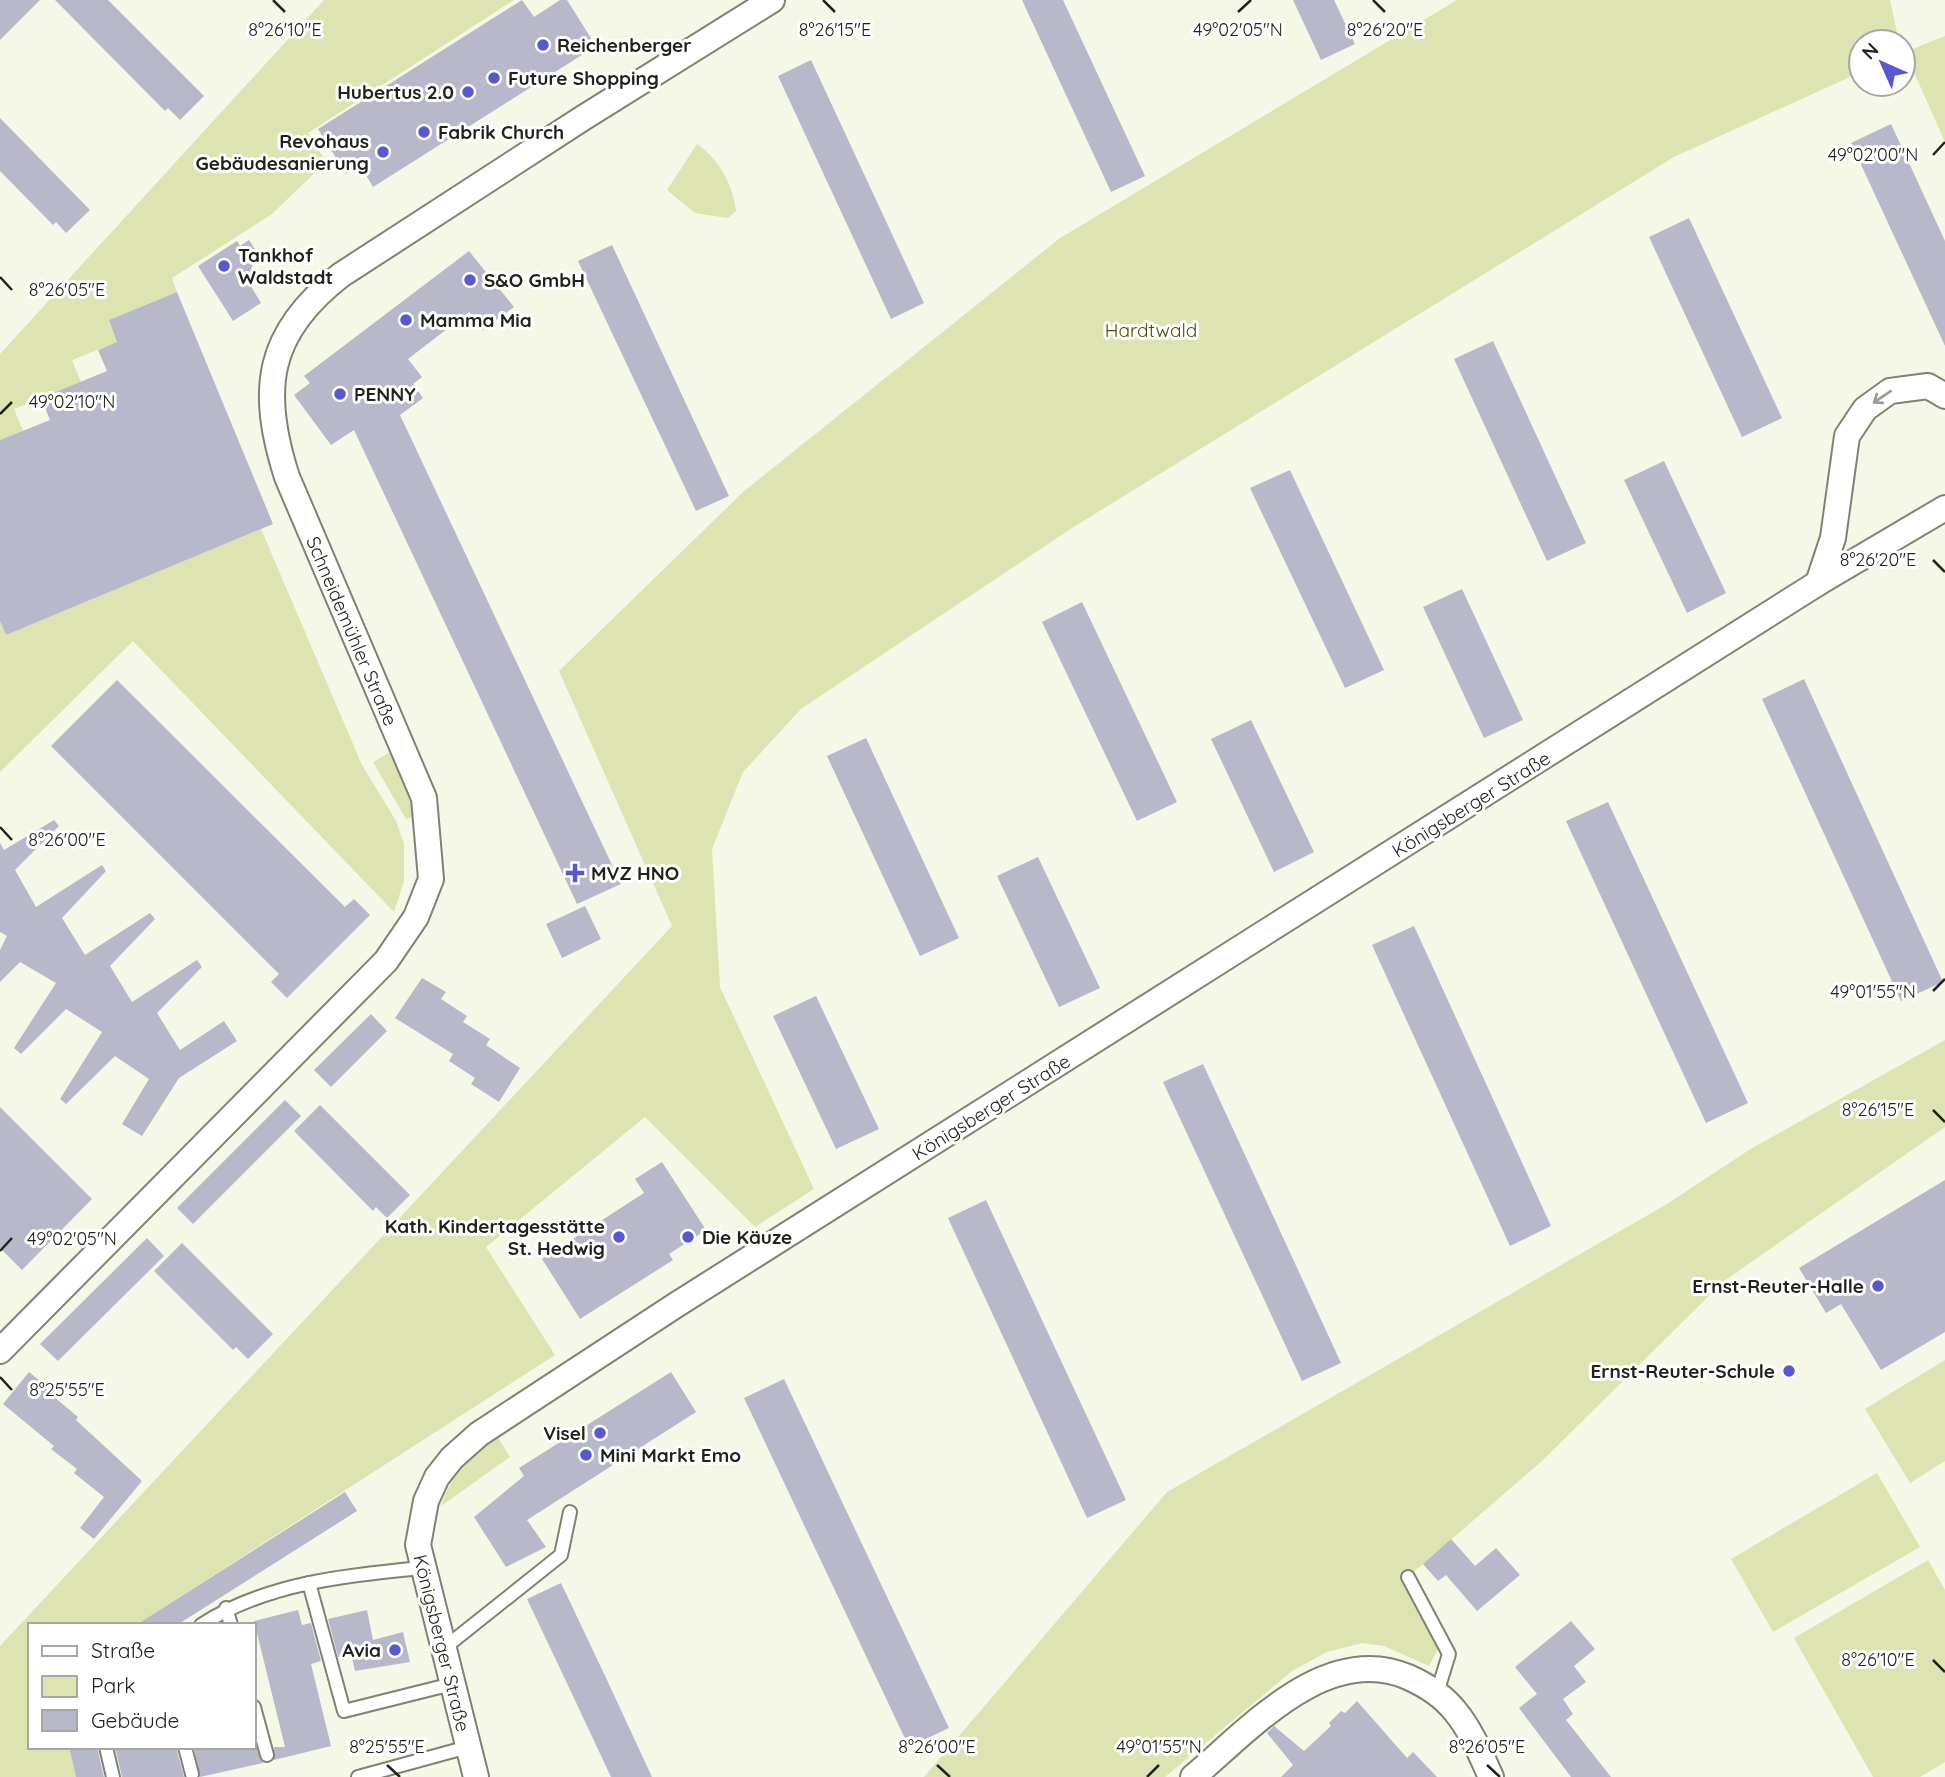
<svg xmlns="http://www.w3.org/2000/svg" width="1945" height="1777" font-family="Quicksand,sans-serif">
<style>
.green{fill:#dde3b1}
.building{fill:#b7b9ca}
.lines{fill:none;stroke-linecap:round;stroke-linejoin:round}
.service-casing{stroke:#808273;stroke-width:16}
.minor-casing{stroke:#808273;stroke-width:28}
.service{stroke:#fff;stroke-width:12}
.minor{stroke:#fff;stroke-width:24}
.oneway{stroke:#9b9c99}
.ticks{fill:none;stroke:#21221c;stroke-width:2.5}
.poi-dot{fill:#5958d0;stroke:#fff;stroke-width:2.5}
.labels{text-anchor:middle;stroke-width:6;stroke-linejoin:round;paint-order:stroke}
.poi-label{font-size:19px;font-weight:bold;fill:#21221c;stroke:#fff;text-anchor:start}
.park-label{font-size:19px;fill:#4a4d04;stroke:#fff}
.street-label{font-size:19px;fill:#21221c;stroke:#fff}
.ticks-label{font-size:18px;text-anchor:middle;fill:#21221c;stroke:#fff;stroke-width:6;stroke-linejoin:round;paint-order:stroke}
</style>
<rect width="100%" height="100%" fill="#f5f8e6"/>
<g class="green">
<path d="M 324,0 L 514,0 L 308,133 L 326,162 L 272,214 L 172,278 L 177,292 L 109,320 L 117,342 L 72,360 L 81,382 L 14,409 L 23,431 L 0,440 L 0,354 Z"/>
<path d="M 1457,0 L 1890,0 L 1899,42 L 1861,42 L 1861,72 L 1674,157 L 1072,528 L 801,709 L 743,772 L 712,849 L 720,987 L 814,1189 L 755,1227 L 645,1117 L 486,1247 L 555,1355 L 136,1625 L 30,1625 L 30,1747 L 69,1747 L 76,1777 L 0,1777 L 0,1646 L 672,926 L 559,671 L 743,492 L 1060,238 Z"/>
<path d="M 1945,36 L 1945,142 L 1905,52 Z"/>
<path d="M 697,144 C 719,159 733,185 736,211 L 728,218 L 695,213 L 667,190 Z"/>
<path d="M 261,529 L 362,765 L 396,821 L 404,844 L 404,881 L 394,912 L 133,641 L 0,772 L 0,621 L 6,635 Z"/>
<path d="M 397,748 L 414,816 L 406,819 L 373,762 Z"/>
<path d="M 1945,1040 L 1945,1127 L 1724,1281 L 1542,1461 L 1402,1582 L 1438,1649 L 1429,1666 L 1384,1646 L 1362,1643 L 1327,1652 L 1292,1671 L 1165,1777 L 924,1777 L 1167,1492 L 1667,1204 L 1749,1150 Z"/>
<path d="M 1945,1360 L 1945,1461 L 1910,1483 L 1865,1409 Z"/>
<path d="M 497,1436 L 510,1457 L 441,1506 C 451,1475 471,1454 497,1436 Z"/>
<path d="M 1877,1473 L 1920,1547 L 1773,1632 L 1731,1559 Z"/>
<path d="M 1928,1560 L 1945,1590 L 1945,1762 L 1920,1777 L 1873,1777 L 1794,1638 Z"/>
</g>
<g class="building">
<path d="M 0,0 L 40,0 L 0,40 Z"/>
<path d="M 55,0 L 108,0 L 204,96 L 180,120 L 168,108 L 165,111 Z"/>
<path d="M 522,0 L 534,17 L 560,0 L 567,0 L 596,46 L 373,187 L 360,165 L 346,174 L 318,129 Z"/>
<path d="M 1022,0 L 1063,0 L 1145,176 L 1111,192 Z"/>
<path d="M 1293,0 L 1334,0 L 1355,44 L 1321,60 Z"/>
<path d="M 811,60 L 924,303 L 891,319 L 778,76 Z"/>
<path d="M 0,118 L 90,210 L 66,233 L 56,222 L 53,225 L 0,171 Z"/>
<path d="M 1891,124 L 1945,241 L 1945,346 L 1851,143 Z"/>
<path d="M 1689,218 L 1782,418 L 1742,437 L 1649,237 Z"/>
<path d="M 249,240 L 262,260 L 252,266 L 249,283 L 261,303 L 233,321 L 198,266 L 237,241 L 240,246 Z"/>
<path d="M 612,245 L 729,496 L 696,511 L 578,261 Z"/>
<path d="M 469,251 L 514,307 L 483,330 L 469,312 L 408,359 L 422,377 L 413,384 L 423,398 L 400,415 L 621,884 L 577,904 L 354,430 L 331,445 L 294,395 L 310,383 L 304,376 Z"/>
<path d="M 177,292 L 273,524 L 6,635 L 0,621 L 0,440 L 50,420 L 41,398 L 107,371 L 98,350 L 117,342 L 109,320 Z"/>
<path d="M 1493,341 L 1586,543 L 1547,561 L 1454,359 Z"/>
<path d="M 1664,461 L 1726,593 L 1687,613 L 1624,480 Z"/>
<path d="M 1290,470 L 1384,670 L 1345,688 L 1250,488 Z"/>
<path d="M 1462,589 L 1523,720 L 1484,738 L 1423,607 Z"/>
<path d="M 1082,602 L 1177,802 L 1137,821 L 1042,622 Z"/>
<path d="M 1804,679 L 1943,982 L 1901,1001 L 1762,699 Z"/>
<path d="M 117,680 L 345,907 L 354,899 L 370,915 L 287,998 L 271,982 L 279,974 L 51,746 Z"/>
<path d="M 1251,720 L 1314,852 L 1274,872 L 1211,739 Z"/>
<path d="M 866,738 L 959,938 L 920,956 L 827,756 Z"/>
<path d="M 1608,802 L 1748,1103 L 1706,1123 L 1566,821 Z"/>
<path d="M 54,820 L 59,826 L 15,870 L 36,907 L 102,865 L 106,871 L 62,918 L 85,955 L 150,913 L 155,919 L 110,966 L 132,1002 L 197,960 L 202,967 L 157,1013 L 180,1050 L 224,1021 L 237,1041 L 179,1078 L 142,1136 L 122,1124 L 149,1079 L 115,1056 L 66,1104 L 60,1099 L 102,1032 L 66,1009 L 21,1054 L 14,1048 L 56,983 L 20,962 L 0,982 L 0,950 L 7,936 L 0,932 L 0,843 L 4,850 Z"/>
<path d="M 1038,857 L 1100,988 L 1059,1007 L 997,876 Z"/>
<path d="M 585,906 L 601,939 L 562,958 L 546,924 Z"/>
<path d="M 1414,926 L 1551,1226 L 1510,1246 L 1372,945 Z"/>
<path d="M 422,978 L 446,992 L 441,999 L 467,1016 L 463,1022 L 490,1039 L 486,1045 L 520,1068 L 499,1102 L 471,1084 L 475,1078 L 449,1061 L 453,1054 L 395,1018 Z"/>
<path d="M 816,996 L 879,1129 L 836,1149 L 773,1016 Z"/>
<path d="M 371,1014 L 387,1031 L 331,1087 L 314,1070 Z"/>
<path d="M 1203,1064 L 1341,1363 L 1302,1381 L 1163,1082 Z"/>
<path d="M 285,1100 L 301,1116 L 193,1224 L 177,1208 Z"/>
<path d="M 320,1105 L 410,1195 L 387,1218 L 376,1207 L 373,1211 L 294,1131 Z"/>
<path d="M 0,1107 L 92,1199 L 22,1270 L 0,1248 Z"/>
<path d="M 662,1162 L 706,1230 L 669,1254 L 673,1260 L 580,1319 L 542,1259 L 644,1193 L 635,1179 Z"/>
<path d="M 1945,1180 L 1945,1332 L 1881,1370 L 1841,1304 L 1826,1313 L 1799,1268 Z"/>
<path d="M 986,1200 L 1126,1500 L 1087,1518 L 948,1218 Z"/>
<path d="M 147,1238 L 164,1256 L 58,1361 L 40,1344 Z"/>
<path d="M 182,1243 L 273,1334 L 248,1359 L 236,1347 L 233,1350 L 154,1271 Z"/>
<path d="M 29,1372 L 55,1393 L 53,1396 L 78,1417 L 76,1420 L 142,1481 L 94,1539 L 80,1528 L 104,1497 L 74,1473 L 77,1469 L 51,1449 L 54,1446 L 3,1404 Z"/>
<path d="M 671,1372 L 696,1412 L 527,1520 L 546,1547 L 506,1567 L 474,1517 L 524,1476 L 519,1468 Z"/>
<path d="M 784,1379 L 949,1728 L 909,1747 L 744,1398 Z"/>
<path d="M 345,1492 L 357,1511 L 177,1625 L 136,1625 Z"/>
<path d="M 1451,1539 L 1475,1566 L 1496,1548 L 1520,1575 L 1477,1611 L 1446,1575 L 1438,1581 L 1423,1564 Z"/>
<path d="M 561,1583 L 607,1680 L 652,1777 L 611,1777 L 565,1679 L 527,1599 Z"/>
<path d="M 298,1610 L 302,1625 L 311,1623 L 321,1661 L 311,1664 L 331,1746 L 274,1760 L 274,1747 L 285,1747 L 254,1621 Z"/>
<path d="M 367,1610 L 373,1640 L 403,1632 L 410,1662 L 355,1671 L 351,1653 L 338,1657 L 328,1619 Z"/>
<path d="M 1571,1621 L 1595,1649 L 1574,1666 L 1586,1682 L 1563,1699 L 1573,1714 L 1566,1720 L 1611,1777 L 1571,1777 L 1519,1708 L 1537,1694 L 1515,1667 Z"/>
<path d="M 1357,1701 L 1407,1758 L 1413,1752 L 1437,1777 L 1281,1777 L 1293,1765 L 1267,1733 L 1274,1726 L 1304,1751 L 1331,1726 L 1329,1723 L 1341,1711 L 1345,1713 Z"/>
<path d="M 69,1747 L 97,1747 L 104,1777 L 76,1777 Z"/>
<path d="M 115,1747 L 176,1747 L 184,1777 L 122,1777 Z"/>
<path d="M 194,1747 L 256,1747 L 263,1763 L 200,1777 Z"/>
</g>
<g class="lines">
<g class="service-casing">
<g id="service">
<path d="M 1408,1577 L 1449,1654 L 1437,1693"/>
<path d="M 309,1583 L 344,1711 L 452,1684"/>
<path d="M 226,1608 L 231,1625"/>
<path d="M 201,1625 C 266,1583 347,1575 422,1568"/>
<path d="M 443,1649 L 561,1555 L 570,1512"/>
<path d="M 254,1707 L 267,1755"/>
<path d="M 106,1747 L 113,1777"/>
<path d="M 185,1747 L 192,1774"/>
<path d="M 358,1777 L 468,1747"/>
</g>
</g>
<g class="minor-casing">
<g id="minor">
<path d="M 1818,583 L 1833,538 L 1847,436 L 1865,409 L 1890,391 L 1928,386 L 1945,396"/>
<path d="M 0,1351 L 386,961 L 416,917 L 431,879 L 424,798 L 287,477 C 259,390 266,333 341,275 L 583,118 L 772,0"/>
<path d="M 476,1777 L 418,1545 L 426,1501 L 437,1477 L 452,1458 L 479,1434 L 676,1305 L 1261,935 L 1818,583 L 1945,508"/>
<path d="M 1193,1777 C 1250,1729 1326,1642 1408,1677 C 1426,1685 1443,1696 1455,1711 C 1471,1730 1481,1755 1491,1777"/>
</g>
</g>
<use href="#service" class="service"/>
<use href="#minor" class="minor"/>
</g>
<defs><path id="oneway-shaft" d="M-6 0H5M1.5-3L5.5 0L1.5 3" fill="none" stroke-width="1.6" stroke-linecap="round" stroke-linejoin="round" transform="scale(1.75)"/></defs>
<use class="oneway" href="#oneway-shaft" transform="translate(1882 397) rotate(146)"/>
<path class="ticks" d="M 273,0 L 285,12M 823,0 L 835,12M 1373,0 L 1385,12M 1238,12 L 1251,0M 1933,155 L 1945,142M 0,277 L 12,290M 0,414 L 12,402M 1933,560 L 1945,572M 0,827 L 12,840M 1933,991 L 1945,979M 1933,1110 L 1945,1122M 0,1251 L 12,1238M 0,1377 L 12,1390M 1933,1660 L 1945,1672M 387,1765 L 400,1777M 937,1765 L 950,1777M 1487,1765 L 1500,1777M 1147,1777 L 1159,1765"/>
<g class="poi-dot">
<circle cx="543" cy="45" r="7"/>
<circle cx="494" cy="78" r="7"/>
<circle cx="468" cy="92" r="7"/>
<circle cx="424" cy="132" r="7"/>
<circle cx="383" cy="152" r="7"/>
<circle cx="224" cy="266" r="7"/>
<circle cx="470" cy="280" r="7"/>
<circle cx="406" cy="320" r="7"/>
<circle cx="340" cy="394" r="7"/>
<path d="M571.5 862.5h7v7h7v7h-7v7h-7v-7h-7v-7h7z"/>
<circle cx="619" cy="1237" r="7"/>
<circle cx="688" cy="1237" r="7"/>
<circle cx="1878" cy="1286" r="7"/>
<circle cx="1789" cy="1371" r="7"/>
<circle cx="600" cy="1433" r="7"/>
<circle cx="586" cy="1455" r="7"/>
<circle cx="395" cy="1650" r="7"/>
</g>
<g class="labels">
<g class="poi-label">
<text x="557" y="52">Reichenberger</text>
<text x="508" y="85">Future Shopping</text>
<text x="454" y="99" text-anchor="end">Hubertus 2.0</text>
<text x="438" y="139">Fabrik Church</text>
<text x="369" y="148" text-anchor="end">Revohaus<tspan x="369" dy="22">Gebäudesanierung</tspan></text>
<text x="238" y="262">Tankhof<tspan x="238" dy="22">Waldstadt</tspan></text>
<text x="484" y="287">S&amp;O GmbH</text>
<text x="420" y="327">Mamma Mia</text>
<text x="354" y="401">PENNY</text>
<text x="591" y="880">MVZ HNO</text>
<text x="605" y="1233" text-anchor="end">Kath. Kindertagesstätte<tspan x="605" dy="22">St. Hedwig</tspan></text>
<text x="702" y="1244">Die Käuze</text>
<text x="1864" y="1293" text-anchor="end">Ernst-Reuter-Halle</text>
<text x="1775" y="1378" text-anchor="end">Ernst-Reuter-Schule</text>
<text x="586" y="1440" text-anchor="end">Visel</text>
<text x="600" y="1462">Mini Markt Emo</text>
<text x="381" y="1657" text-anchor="end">Avia</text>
</g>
<g class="park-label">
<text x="1151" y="337">Hardtwald</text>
</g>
<g class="street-label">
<text transform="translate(352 631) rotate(67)" y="7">Schneidemühler Straße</text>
<text transform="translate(1471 804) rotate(-32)" y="7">Königsberger Straße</text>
<text transform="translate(991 1107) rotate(-32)" y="7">Königsberger Straße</text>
<text transform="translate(442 1643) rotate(76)" y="7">Königsberger Straße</text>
</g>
</g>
<g class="ticks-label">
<text x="835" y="36">8°26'15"E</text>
<text x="285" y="36">8°26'10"E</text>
<text x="1238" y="36">49°02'05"N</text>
<text x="1385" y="36">8°26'20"E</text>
<text x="1873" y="161">49°02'00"N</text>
<text x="67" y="296">8°26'05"E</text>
<text x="72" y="408">49°02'10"N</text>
<text x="1878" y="566">8°26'20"E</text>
<text x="67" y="846">8°26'00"E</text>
<text x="1873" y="998">49°01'55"N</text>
<text x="1878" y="1116">8°26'15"E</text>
<text x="72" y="1245">49°02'05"N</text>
<text x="67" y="1396">8°25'55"E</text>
<text x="1878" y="1666">8°26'10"E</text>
<text x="1159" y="1753">49°01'55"N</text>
<text x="387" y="1753">8°25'55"E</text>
<text x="937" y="1753">8°26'00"E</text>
<text x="1487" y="1753">8°26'05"E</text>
</g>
<rect x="28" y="1623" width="228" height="126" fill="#ffffff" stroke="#a6a7a4" stroke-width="2"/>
<rect x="42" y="1646" width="35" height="10" fill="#ffffff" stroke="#a6a7a4" stroke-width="2"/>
<text x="91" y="1658" font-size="21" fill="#21221c">Straße</text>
<rect x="42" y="1676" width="35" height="21" fill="#dde3b1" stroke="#a6a7a4" stroke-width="2"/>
<text x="91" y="1693" font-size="21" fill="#21221c">Park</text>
<rect x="42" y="1710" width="35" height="21" fill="#b7b9ca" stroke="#a6a7a4" stroke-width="2"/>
<text x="91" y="1728" font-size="21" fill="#21221c">Gebäude</text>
<g transform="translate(1882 63) rotate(315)"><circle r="33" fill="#ffffff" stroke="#a6a7a4" stroke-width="2"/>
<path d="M0-5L12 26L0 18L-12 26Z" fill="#5958d0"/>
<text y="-10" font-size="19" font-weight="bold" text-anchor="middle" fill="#21221c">N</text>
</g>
</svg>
